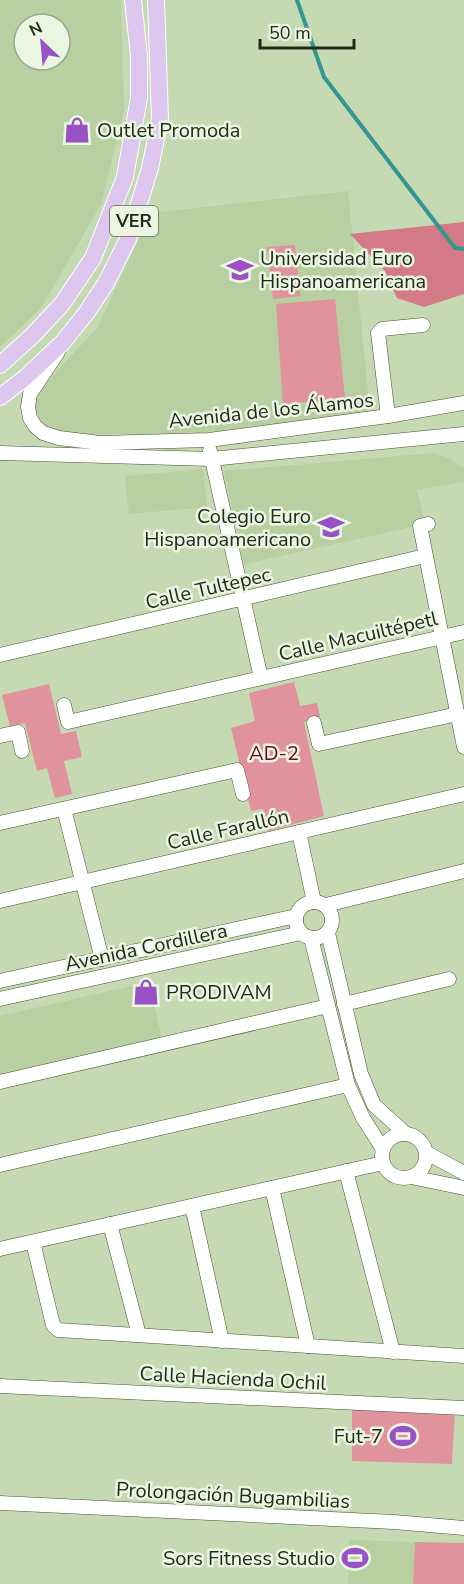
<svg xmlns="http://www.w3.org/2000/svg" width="464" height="1584" font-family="'Nunito Sans',sans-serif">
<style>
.built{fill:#b7cfa1;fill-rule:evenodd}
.green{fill:#e0929d}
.forest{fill:#d47988}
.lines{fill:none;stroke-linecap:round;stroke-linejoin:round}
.stream{stroke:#339691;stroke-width:4}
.minor-casing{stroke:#435432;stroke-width:15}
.major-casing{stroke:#fff;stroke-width:18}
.minor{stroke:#fff;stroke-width:14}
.major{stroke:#dec7ef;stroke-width:16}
.labels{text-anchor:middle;stroke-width:5;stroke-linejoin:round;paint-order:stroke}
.shield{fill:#ebf6e2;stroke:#5e6656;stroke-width:1.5}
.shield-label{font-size:18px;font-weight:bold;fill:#21291a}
.poi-label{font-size:20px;fill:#21291a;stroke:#ebf6e2;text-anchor:start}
.street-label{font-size:20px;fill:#21291a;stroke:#ebf6e2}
.park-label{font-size:20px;fill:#720029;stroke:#ebf6e2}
</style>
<rect width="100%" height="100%" fill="#c5d9b2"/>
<g class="built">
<path d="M 0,0 L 121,0 L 124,112 L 101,204 L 41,308 L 0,347 ZM 24,24 L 60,24 L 60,60 L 24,60 Z"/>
<path d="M 348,191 L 370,413 L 191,434 L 68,434 L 44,428 L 33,408 L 34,396 L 98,327 L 151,213 Z"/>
<path d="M 434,453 L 449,458 L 464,468 L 464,482 L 417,490 L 425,524 L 244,564 L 224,471 Z"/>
<path d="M 203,469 L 207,507 L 129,514 L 125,476 Z"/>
<path d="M 149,982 L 162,1039 L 0,1076 L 0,1016 Z"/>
<path d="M 349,1540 L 415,1542 L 413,1584 L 348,1584 Z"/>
</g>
<g class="green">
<path d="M 295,245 L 300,296 L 273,299 L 267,247 Z"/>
<path d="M 335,299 L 345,399 L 283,404 L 276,304 Z"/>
<path d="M 294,682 L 300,706 L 317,703 L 320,717 L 304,722 L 324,816 L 268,831 L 263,809 L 251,811 L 231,728 L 255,721 L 249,693 Z"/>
<path d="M 49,684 L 61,734 L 76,731 L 82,757 L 64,761 L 72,794 L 55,798 L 47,768 L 37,771 L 25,723 L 10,726 L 2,695 Z"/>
<path d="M 352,1406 L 455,1412 L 452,1464 L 352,1461 Z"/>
<path d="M 415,1542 L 464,1543 L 464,1584 L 413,1584 Z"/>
</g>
<path class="forest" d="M 464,222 L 464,294 L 424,307 L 397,298 L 385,271 L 350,234 Z"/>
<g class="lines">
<path class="stream" d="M 297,0 L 324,77 L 455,248 L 464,249"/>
<g class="minor-casing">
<g id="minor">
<path d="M 58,352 L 30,394 L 28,407 L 30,418 L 35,426 L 43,433 L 59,438 L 100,443 L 209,440 L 388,416 L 464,403"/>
<path d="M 388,416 L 378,333 L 382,329 L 423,325"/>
<path d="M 210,451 L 261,678"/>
<path d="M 0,453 L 211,459 L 464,434"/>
<path d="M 428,524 L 420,526 L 464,747"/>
<path d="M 0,655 L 425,556"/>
<path d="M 64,705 L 68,722 L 464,632"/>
<path d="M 314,723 L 319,744 L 458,714"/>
<path d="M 0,736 L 18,732 L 22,751"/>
<path d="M 64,809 L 102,959"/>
<path d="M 0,823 L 237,770 L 243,794"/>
<path d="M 299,832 L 314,902"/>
<path d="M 0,901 L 464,794"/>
<circle cx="314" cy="920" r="18"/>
<path d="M 326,905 L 464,871"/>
<path d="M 328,933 L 361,1074 L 374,1105 L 406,1134"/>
<path d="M 311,938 L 348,1085 L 363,1118 L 383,1149"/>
<path d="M 0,981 L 296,916"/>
<path d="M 0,999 L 301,933"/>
<path d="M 344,1004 L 449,979"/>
<path d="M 0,1082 L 328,1006"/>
<circle cx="404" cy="1156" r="22"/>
<path d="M 427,1153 L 464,1173"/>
<path d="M 0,1165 L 348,1085"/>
<path d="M 346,1171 L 393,1352"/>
<path d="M 411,1177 L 464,1188"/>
<path d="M 272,1188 L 308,1346"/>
<path d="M 192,1206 L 222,1341"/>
<path d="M 110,1224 L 139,1335"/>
<path d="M 33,1242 L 53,1325 L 58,1330 L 464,1356"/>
<path d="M 0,1249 L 383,1163"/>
<path d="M 0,1386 L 464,1408"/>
<path d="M 0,1503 L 394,1522 L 464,1528"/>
</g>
</g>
<g class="major-casing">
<g id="major">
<path d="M 0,365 L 33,335 L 62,304 L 93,258 L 125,177 L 139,98 L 139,56 L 133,0"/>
<path d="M 0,397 L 25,378 L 63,342 L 87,312 L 106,283 L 128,239 L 150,168 L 160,119 L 156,0"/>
</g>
</g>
<use href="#minor" class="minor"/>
<use href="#major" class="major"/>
</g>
<defs>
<g id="shop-bare" transform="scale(2.07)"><path d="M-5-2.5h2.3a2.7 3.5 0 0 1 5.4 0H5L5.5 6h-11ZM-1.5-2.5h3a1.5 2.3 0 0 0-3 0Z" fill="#9852c5" stroke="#ebf6e2" stroke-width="2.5" paint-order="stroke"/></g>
<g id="university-bare" transform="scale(2.07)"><path d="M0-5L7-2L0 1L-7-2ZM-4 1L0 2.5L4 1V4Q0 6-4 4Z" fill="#9852c5" stroke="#ebf6e2" stroke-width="2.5" paint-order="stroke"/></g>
<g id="school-bare" transform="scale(2.07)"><path d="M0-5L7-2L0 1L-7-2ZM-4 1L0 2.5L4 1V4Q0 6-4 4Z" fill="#9852c5" stroke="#ebf6e2" stroke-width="2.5" paint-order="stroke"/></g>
<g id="stadium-bare" transform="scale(2.07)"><path d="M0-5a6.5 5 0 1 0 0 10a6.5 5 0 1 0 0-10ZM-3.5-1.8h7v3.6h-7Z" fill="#9852c5" stroke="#ebf6e2" stroke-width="2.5" paint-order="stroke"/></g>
</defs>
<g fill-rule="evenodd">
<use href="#shop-bare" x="77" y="130"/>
<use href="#university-bare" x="240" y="270"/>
<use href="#school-bare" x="331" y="527"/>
<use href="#shop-bare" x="146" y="992"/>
<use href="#stadium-bare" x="403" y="1436"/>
<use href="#stadium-bare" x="355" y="1558"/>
</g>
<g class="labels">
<rect class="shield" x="110" y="206" width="48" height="30" rx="4.5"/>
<g class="shield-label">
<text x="134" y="227">VER</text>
</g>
<g class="poi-label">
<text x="97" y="137">Outlet Promoda</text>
<text x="260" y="265">Universidad Euro<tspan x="260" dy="23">Hispanoamericana</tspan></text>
<text x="311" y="523" text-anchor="end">Colegio Euro<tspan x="311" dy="23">Hispanoamericano</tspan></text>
<text x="166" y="999">PRODIVAM</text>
<text x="383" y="1443" text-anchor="end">Fut-7</text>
<text x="335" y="1565" text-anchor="end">Sors Fitness Studio</text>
</g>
<g class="street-label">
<text transform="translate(271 410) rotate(-6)" y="7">Avenida de los Álamos</text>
<text transform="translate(208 588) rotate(-13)" y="7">Calle Tultepec</text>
<text transform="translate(358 636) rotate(-13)" y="7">Calle Macuiltépetl</text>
<text transform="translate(228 829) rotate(-13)" y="7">Calle Farallón</text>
<text transform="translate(146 947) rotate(-12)" y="7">Avenida Cordillera</text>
<text transform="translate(233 1378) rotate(3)" y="7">Calle Hacienda Ochil</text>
<text transform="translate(233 1495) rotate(3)" y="7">Prolongación Bugambilias</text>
</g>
<g class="park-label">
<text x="274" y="760">AD-2</text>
</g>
</g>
<g transform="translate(42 42) rotate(334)"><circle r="28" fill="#ebf6e2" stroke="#9aa492" stroke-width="1.5"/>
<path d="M0-4.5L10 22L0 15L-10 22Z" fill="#9852c5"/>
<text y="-9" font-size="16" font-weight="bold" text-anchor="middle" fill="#21291a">N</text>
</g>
<path d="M260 39v9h94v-9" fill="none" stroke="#21291a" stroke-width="3"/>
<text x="269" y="39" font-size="18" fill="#21291a" stroke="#ebf6e2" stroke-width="4.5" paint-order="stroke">50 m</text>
</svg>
